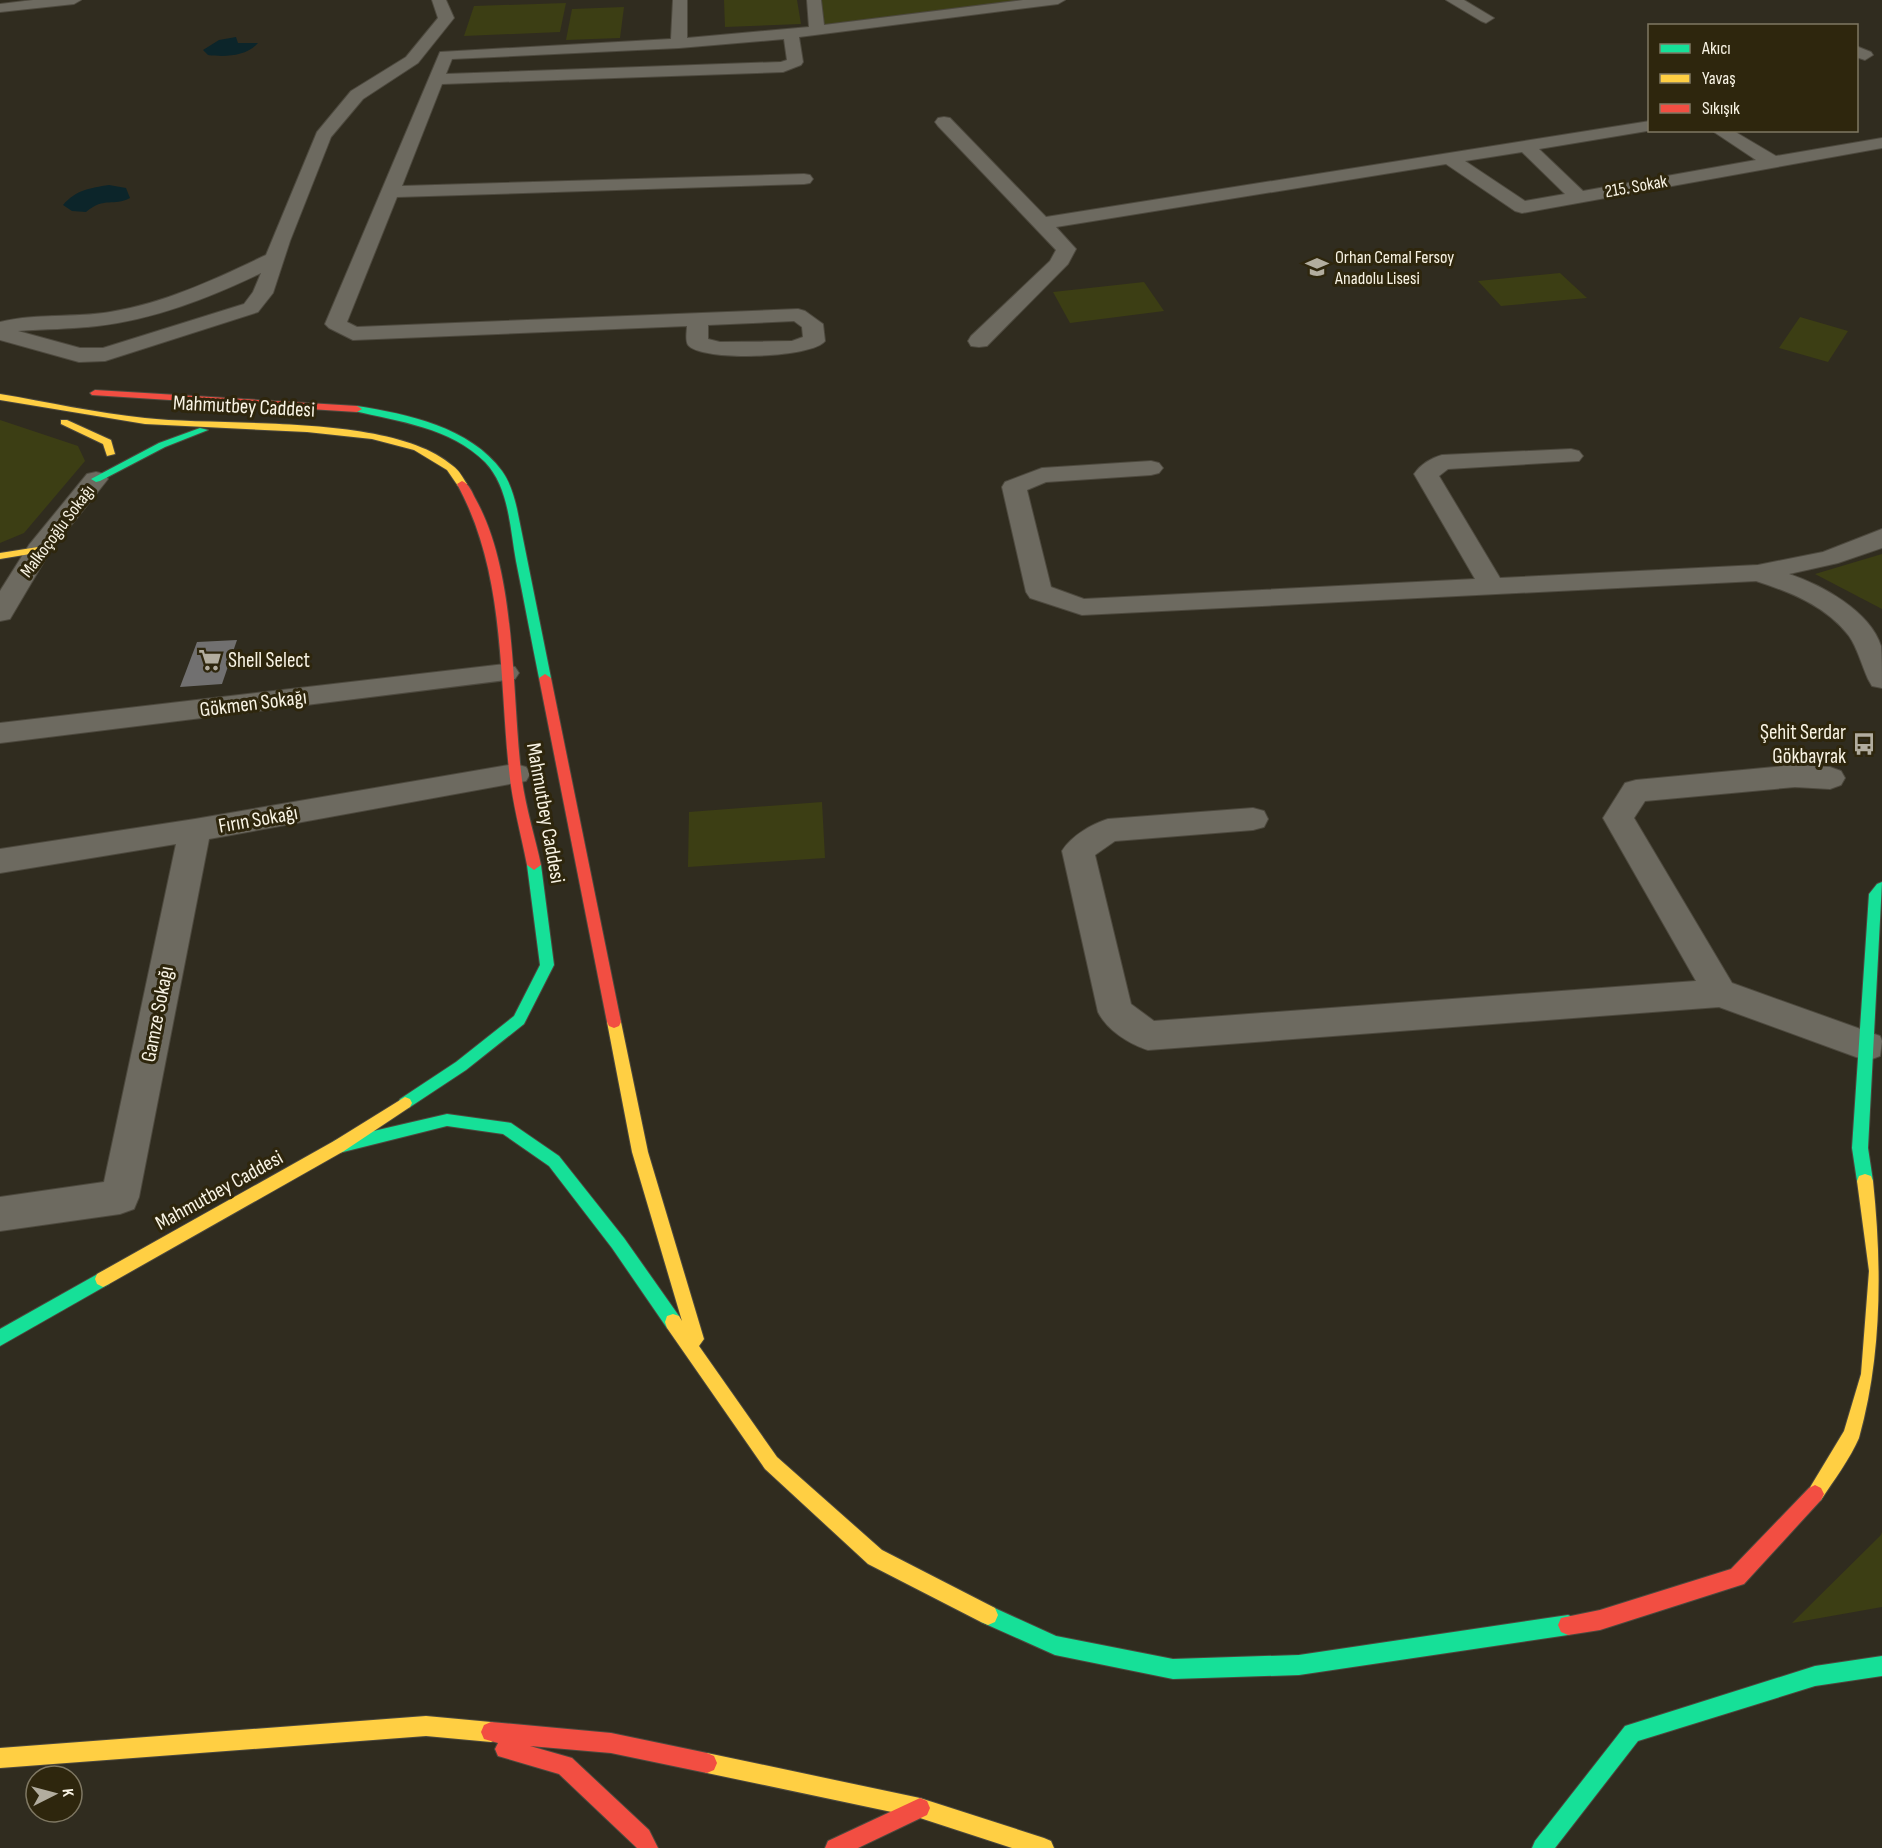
<svg xmlns="http://www.w3.org/2000/svg" width="1882" height="1848" font-family="'Sofia Sans Condensed',sans-serif">
<style>
.green{fill:#3c3e14}
.water{fill:#0c252a}
.building{fill:#717070}
.lines{fill:none;stroke-linecap:round;stroke-linejoin:round}
.street-casing{stroke:#4d493e;stroke-width:2}
.fast-casing{stroke:#4d493e;stroke-width:2}
.slow-casing{stroke:#4d493e;stroke-width:2}
.jam-casing{stroke:#4d493e;stroke-width:2}
.street{fill:#6d6a60;fill-rule:evenodd}
.fast{fill:#16e098;fill-rule:evenodd}
.slow{fill:#ffcf43;fill-rule:evenodd}
.jam{fill:#f24e42;fill-rule:evenodd}
.labels{text-anchor:middle;stroke-width:6;stroke-linejoin:round;paint-order:stroke}
.far-street-label{font-size:18px;fill:#f8f3e4;stroke:#2e260d}
.far-poi-label{font-size:18px;fill:#f8f3e4;stroke:#2e260d;text-anchor:start}
.street-label{font-size:21px;fill:#f8f3e4;stroke:#2e260d}
.poi-label{font-size:21px;fill:#f8f3e4;stroke:#2e260d;text-anchor:start}
</style>
<rect width="100%" height="100%" fill="#302c1f"/>
<g class="green">
<path d="M 724,0 L 797,0 L 801,24 L 725,27 Z"/>
<path d="M 816,0 L 1053,0 L 817,31 Z"/>
<path d="M 566,3 L 560,32 L 464,36 L 474,6 Z"/>
<path d="M 624,7 L 620,38 L 566,40 L 572,9 Z"/>
<path d="M 1560,273 L 1587,298 L 1501,306 L 1478,281 Z"/>
<path d="M 1144,282 L 1164,311 L 1070,323 L 1053,292 Z"/>
<path d="M 1800,317 L 1848,331 L 1828,362 L 1779,348 Z"/>
<path d="M 0,420 L 78,446 L 85,461 L 24,533 L 0,543 Z"/>
<path d="M 1882,554 L 1882,609 L 1815,574 Z"/>
<path d="M 822,802 L 825,858 L 688,867 L 689,812 Z"/>
<path d="M 1882,1532 L 1882,1607 L 1792,1623 L 1881,1535 Z"/>
</g>
<g class="water">
<path d="M 236,37 L 238,43 L 258,43 C 246,57 224,57 208,55 L 203,50 L 219,40 Z"/>
<path d="M 109,185 L 126,188 L 130,198 C 113,207 105,196 86,212 L 72,211 L 63,205 C 76,190 90,188 109,185 Z"/>
</g>
<path class="building" d="M 237,640 L 222,684 L 180,687 L 197,642 Z"/>
<g class="lines">
<g class="street-casing">
<g id="street">
<path d="M 33,0 L 81,0 L 74,4 L 0,12 L 0,4 Z"/>
<path d="M 432,0 L 446,0 L 454,18 L 418,63 L 363,99 L 331,137 L 290,241 L 273,293 L 258,312 L 105,361 L 79,362 L 0,340 L 0,322 C 36,313 74,318 110,312 C 165,303 216,279 266,255 L 317,132 L 351,91 L 406,57 L 438,18 ZM 261,273 L 253,292 L 244,304 L 103,348 L 80,348 L 18,331 C 45,329 71,329 97,326 C 155,319 209,298 261,273 Z"/>
<path d="M 673,0 L 687,0 L 687,38 L 809,27 L 807,0 L 821,0 L 824,25 L 1023,0 L 1065,0 L 1058,4 L 799,37 L 803,62 L 801,65 L 783,72 L 442,84 L 402,186 L 804,174 L 810,175 L 813,179 L 810,183 L 804,184 L 397,197 L 347,322 L 357,327 L 798,309 L 805,311 L 823,324 L 825,341 C 813,358 701,362 688,345 C 685,340 687,331 687,326 L 353,340 L 329,328 L 325,324 L 440,52 L 671,39 ZM 784,39 L 787,60 L 781,62 L 446,74 L 452,59 L 679,48 ZM 794,321 L 802,327 L 803,337 L 792,341 L 720,342 L 708,339 L 708,325 Z"/>
<path d="M 1446,0 L 1464,0 L 1494,18 L 1486,23 L 1481,21 Z"/>
<path d="M 1856,46 L 1871,52 L 1873,55 L 1865,60 L 1856,57 Z"/>
<path d="M 944,117 L 950,118 L 1046,217 L 1650,121 L 1650,130 L 1653,130 L 1539,149 L 1583,191 L 1756,160 L 1711,130 L 1732,130 L 1776,156 L 1882,138 L 1882,148 L 1522,213 L 1515,211 L 1446,164 L 1056,227 L 1076,249 L 1068,264 L 987,346 L 979,347 L 971,346 L 968,341 L 971,336 L 1050,261 L 1056,250 L 938,126 L 935,122 L 938,118 ZM 1522,152 L 1565,194 L 1525,201 L 1465,161 Z"/>
<path d="M 1571,449 L 1579,451 L 1583,456 L 1579,461 L 1448,469 L 1439,476 L 1500,578 L 1758,565 L 1823,552 L 1882,529 L 1882,548 L 1838,563 L 1789,574 C 1822,585 1870,611 1881,646 C 1882,658 1882,676 1882,688 L 1872,686 L 1868,679 C 1862,666 1857,647 1849,636 C 1826,606 1790,592 1756,581 L 1082,615 L 1030,598 L 1026,592 L 1002,487 L 1005,482 L 1042,468 L 1151,461 L 1159,463 L 1163,468 L 1159,473 L 1151,475 L 1046,482 L 1027,490 L 1051,587 L 1084,599 L 1475,579 L 1414,474 C 1420,465 1431,458 1442,455 Z"/>
<path d="M 96,472 L 105,474 L 108,479 L 49,553 L 10,619 L 0,621 L 0,591 L 29,545 L 87,474 Z"/>
<path d="M 505,664 L 515,667 L 519,673 L 515,679 L 0,743 L 0,723 Z"/>
<path d="M 515,764 L 526,767 L 530,774 L 526,781 L 209,839 L 139,1197 L 134,1209 L 120,1214 L 0,1231 L 0,1197 L 104,1182 L 176,844 L 0,873 L 0,849 L 195,819 Z"/>
<path d="M 1795,765 L 1830,767 L 1841,771 L 1845,778 L 1841,785 L 1830,789 L 1795,787 L 1645,801 L 1634,818 L 1732,983 L 1880,1036 L 1882,1041 L 1880,1056 L 1867,1061 L 1719,1007 L 1148,1050 C 1129,1044 1107,1030 1098,1012 L 1062,851 C 1071,836 1092,824 1108,819 L 1253,808 L 1264,811 L 1268,819 L 1264,827 L 1253,830 L 1115,841 L 1095,855 L 1131,1004 L 1154,1021 L 1696,981 L 1603,818 L 1625,783 L 1636,780 Z"/>
</g>
</g>
<g class="fast-casing">
<g id="fast">
<path d="M 357,406 C 407,414 470,427 502,471 C 510,482 514,496 517,509 L 551,678 L 549,681 L 545,682 L 539,678 C 531,639 524,600 516,561 C 510,528 509,487 485,462 C 451,428 398,421 354,411 L 352,409 Z"/>
<path d="M 200,428 L 208,430 L 165,447 L 100,481 L 96,482 L 91,479 L 159,443 Z"/>
<path d="M 534,860 L 541,865 L 554,965 L 524,1024 L 466,1070 L 410,1107 L 405,1109 L 400,1107 L 398,1103 L 400,1099 L 456,1062 L 514,1016 L 540,965 L 527,865 Z"/>
<path d="M 1882,882 L 1868,1148 L 1873,1181 L 1871,1186 L 1865,1188 L 1859,1186 L 1857,1181 L 1852,1148 L 1869,894 L 1877,884 Z"/>
<path d="M 447,1114 L 511,1123 L 559,1156 L 624,1238 L 679,1316 L 681,1322 L 679,1328 L 673,1330 L 667,1328 L 612,1248 L 549,1166 L 503,1134 L 447,1126 L 339,1153 L 334,1151 L 331,1146 L 334,1141 L 339,1139 Z"/>
<path d="M 103,1271 L 109,1274 L 111,1279 L 109,1284 L 0,1346 L 0,1329 Z"/>
<path d="M 988,1605 L 1056,1636 L 1173,1659 L 1299,1655 L 1568,1615 L 1575,1618 L 1578,1625 L 1575,1632 L 1568,1635 L 1299,1675 L 1173,1679 L 1055,1655 L 981,1622 L 978,1615 L 981,1608 Z"/>
<path d="M 1882,1656 L 1882,1676 L 1815,1686 L 1638,1741 L 1555,1848 L 1532,1848 L 1535,1841 L 1625,1726 L 1815,1666 Z"/>
</g>
</g>
<g class="slow-casing">
<g id="slow">
<path d="M 0,394 C 48,402 96,413 145,418 C 225,427 393,413 453,466 C 459,470 463,478 467,484 L 462,487 L 458,486 L 447,470 L 414,450 L 372,439 L 307,432 L 145,424 L 0,400 Z"/>
<path d="M 61,420 L 67,420 L 111,440 L 115,454 L 107,456 L 103,444 L 61,424 Z"/>
<path d="M 38,547 L 42,548 L 42,552 L 0,559 L 0,553 Z"/>
<path d="M 614,1016 L 619,1018 L 621,1022 L 648,1152 L 704,1339 L 699,1346 L 777,1457 L 882,1550 L 995,1608 L 998,1615 L 995,1622 L 988,1625 L 981,1622 L 868,1564 L 765,1469 L 667,1328 L 665,1322 L 667,1316 L 673,1314 L 679,1316 L 682,1321 L 632,1152 L 607,1022 L 609,1018 Z"/>
<path d="M 405,1097 L 410,1099 L 412,1103 L 410,1107 L 344,1151 L 109,1284 L 103,1287 L 97,1284 L 95,1279 L 97,1274 L 334,1141 Z"/>
<path d="M 1865,1174 L 1871,1176 L 1873,1181 C 1882,1266 1882,1356 1859,1438 C 1850,1459 1834,1480 1821,1500 L 1815,1503 L 1809,1500 L 1806,1494 L 1844,1431 L 1861,1374 L 1869,1271 L 1857,1181 L 1859,1176 Z"/>
<path d="M 426,1716 L 491,1722 L 498,1725 L 501,1732 L 498,1739 L 491,1742 L 426,1736 L 0,1768 L 0,1748 Z"/>
<path d="M 707,1753 L 920,1798 L 1044,1838 L 1051,1841 L 1054,1848 L 1012,1848 L 920,1818 L 707,1773 L 700,1770 L 697,1763 L 700,1756 Z"/>
</g>
</g>
<g class="jam-casing">
<g id="jam">
<path d="M 95,390 L 357,406 L 362,409 L 357,412 L 92,395 L 90,393 Z"/>
<path d="M 462,481 C 469,484 472,492 475,498 C 518,574 511,695 522,780 C 526,809 535,837 541,865 L 534,870 L 527,865 C 521,834 512,802 509,770 C 499,674 505,571 457,484 Z"/>
<path d="M 545,674 L 551,678 L 621,1022 L 619,1026 L 614,1028 L 609,1026 L 607,1022 L 539,678 Z"/>
<path d="M 1815,1485 L 1821,1488 L 1824,1494 L 1821,1500 L 1744,1584 L 1600,1630 L 1568,1635 L 1561,1632 L 1558,1625 L 1561,1618 L 1600,1610 L 1731,1569 L 1809,1488 Z"/>
<path d="M 491,1722 L 611,1733 L 707,1753 L 714,1756 L 717,1763 L 714,1770 L 707,1773 L 611,1753 L 530,1746 L 572,1758 L 649,1830 L 658,1848 L 637,1848 L 559,1774 L 498,1756 L 495,1749 L 498,1743 L 484,1739 L 481,1732 L 484,1725 Z"/>
<path d="M 920,1798 L 927,1801 L 930,1808 L 927,1815 L 858,1848 L 825,1848 L 828,1841 Z"/>
</g>
</g>
<use href="#street" class="street"/>
<use href="#fast" class="fast"/>
<use href="#slow" class="slow"/>
<use href="#jam" class="jam"/>
</g>
<defs>
<g id="school-bare" transform="scale(1.8)"><path d="M0-5L7-2L0 1L-7-2ZM-4 1L0 2.5L4 1V4Q0 6-4 4Z" fill="#b2ad9f" stroke="#2e260d" stroke-width="2.5" paint-order="stroke"/></g>
<g id="supermarket-bare" transform="scale(1.8)"><path d="M-6-5.5h2.5l.6 2H6L4.5 2H-2.5L-4.4-4H-6ZM-1.5 3.2a1.3 1.3 0 1 0 .1 0ZM3 3.2a1.3 1.3 0 1 0 .1 0Z" fill="#b2ad9f" stroke="#2e260d" stroke-width="2.5" paint-order="stroke"/></g>
<g id="bus-bare" transform="scale(1.8)"><path d="M-5-6H5V4H4V6H2V4H-2V6H-4V4H-5ZM-3.5-4V0h7V-4ZM-3.5 1.2v1.5H-2V1.2ZM2 1.2v1.5H3.5V1.2Z" fill="#b2ad9f" stroke="#2e260d" stroke-width="2.5" paint-order="stroke"/></g>
</defs>
<g fill-rule="evenodd">
<use href="#school-bare" x="1317" y="267"/>
<use href="#supermarket-bare" x="210" y="660"/>
<use href="#bus-bare" x="1864" y="744"/>
</g>
<g class="labels">
<g class="far-street-label">
<text transform="translate(1636 186) rotate(-10)" y="6">215. Sokak</text>
<text transform="translate(57 531) rotate(-53)" y="6">Malkoçoğlu Sokağı</text>
</g>
<g class="far-poi-label">
<text x="1335" y="263">Orhan Cemal Fersoy<tspan x="1335" dy="21">Anadolu Lisesi</tspan></text>
</g>
<g class="street-label">
<text transform="translate(244 406) rotate(3)" y="7">Mahmutbey Caddesi</text>
<text transform="translate(253 703) rotate(-7)" y="7">Gökmen Sokağı</text>
<text transform="translate(546 813) rotate(80)" y="7">Mahmutbey Caddesi</text>
<text transform="translate(258 819) rotate(-10)" y="7">Fırın Sokağı</text>
<text transform="translate(157 1014) rotate(-79)" y="7">Gamze Sokağı</text>
<text transform="translate(219 1190) rotate(-29)" y="7">Mahmutbey Caddesi</text>
</g>
<g class="poi-label">
<text x="228" y="667">Shell Select</text>
<text x="1846" y="739" text-anchor="end">Şehit Serdar<tspan x="1846" dy="24">Gökbayrak</tspan></text>
</g>
</g>
<rect x="1648" y="24" width="210" height="108" fill="#2e260d" stroke="#7f7863" stroke-width="1.5"/>
<rect x="1660" y="44" width="30" height="9" fill="#16e098" stroke="#7f7863" stroke-width="1.5"/>
<text x="1702" y="54" font-size="18" fill="#f8f3e4">Akıcı</text>
<rect x="1660" y="74" width="30" height="9" fill="#ffcf43" stroke="#7f7863" stroke-width="1.5"/>
<text x="1702" y="84" font-size="18" fill="#f8f3e4">Yavaş</text>
<rect x="1660" y="104" width="30" height="9" fill="#f24e42" stroke="#7f7863" stroke-width="1.5"/>
<text x="1702" y="114" font-size="18" fill="#f8f3e4">Sıkışık</text>
<g transform="translate(54 1794) rotate(84)"><circle r="28" fill="#2e260d" stroke="#7f7863" stroke-width="1.5"/>
<path d="M0-4.5L10 22L0 15L-10 22Z" fill="#b2ad9f"/>
<text y="-9" font-size="16" font-weight="bold" text-anchor="middle" fill="#f8f3e4">K</text>
</g>
</svg>
